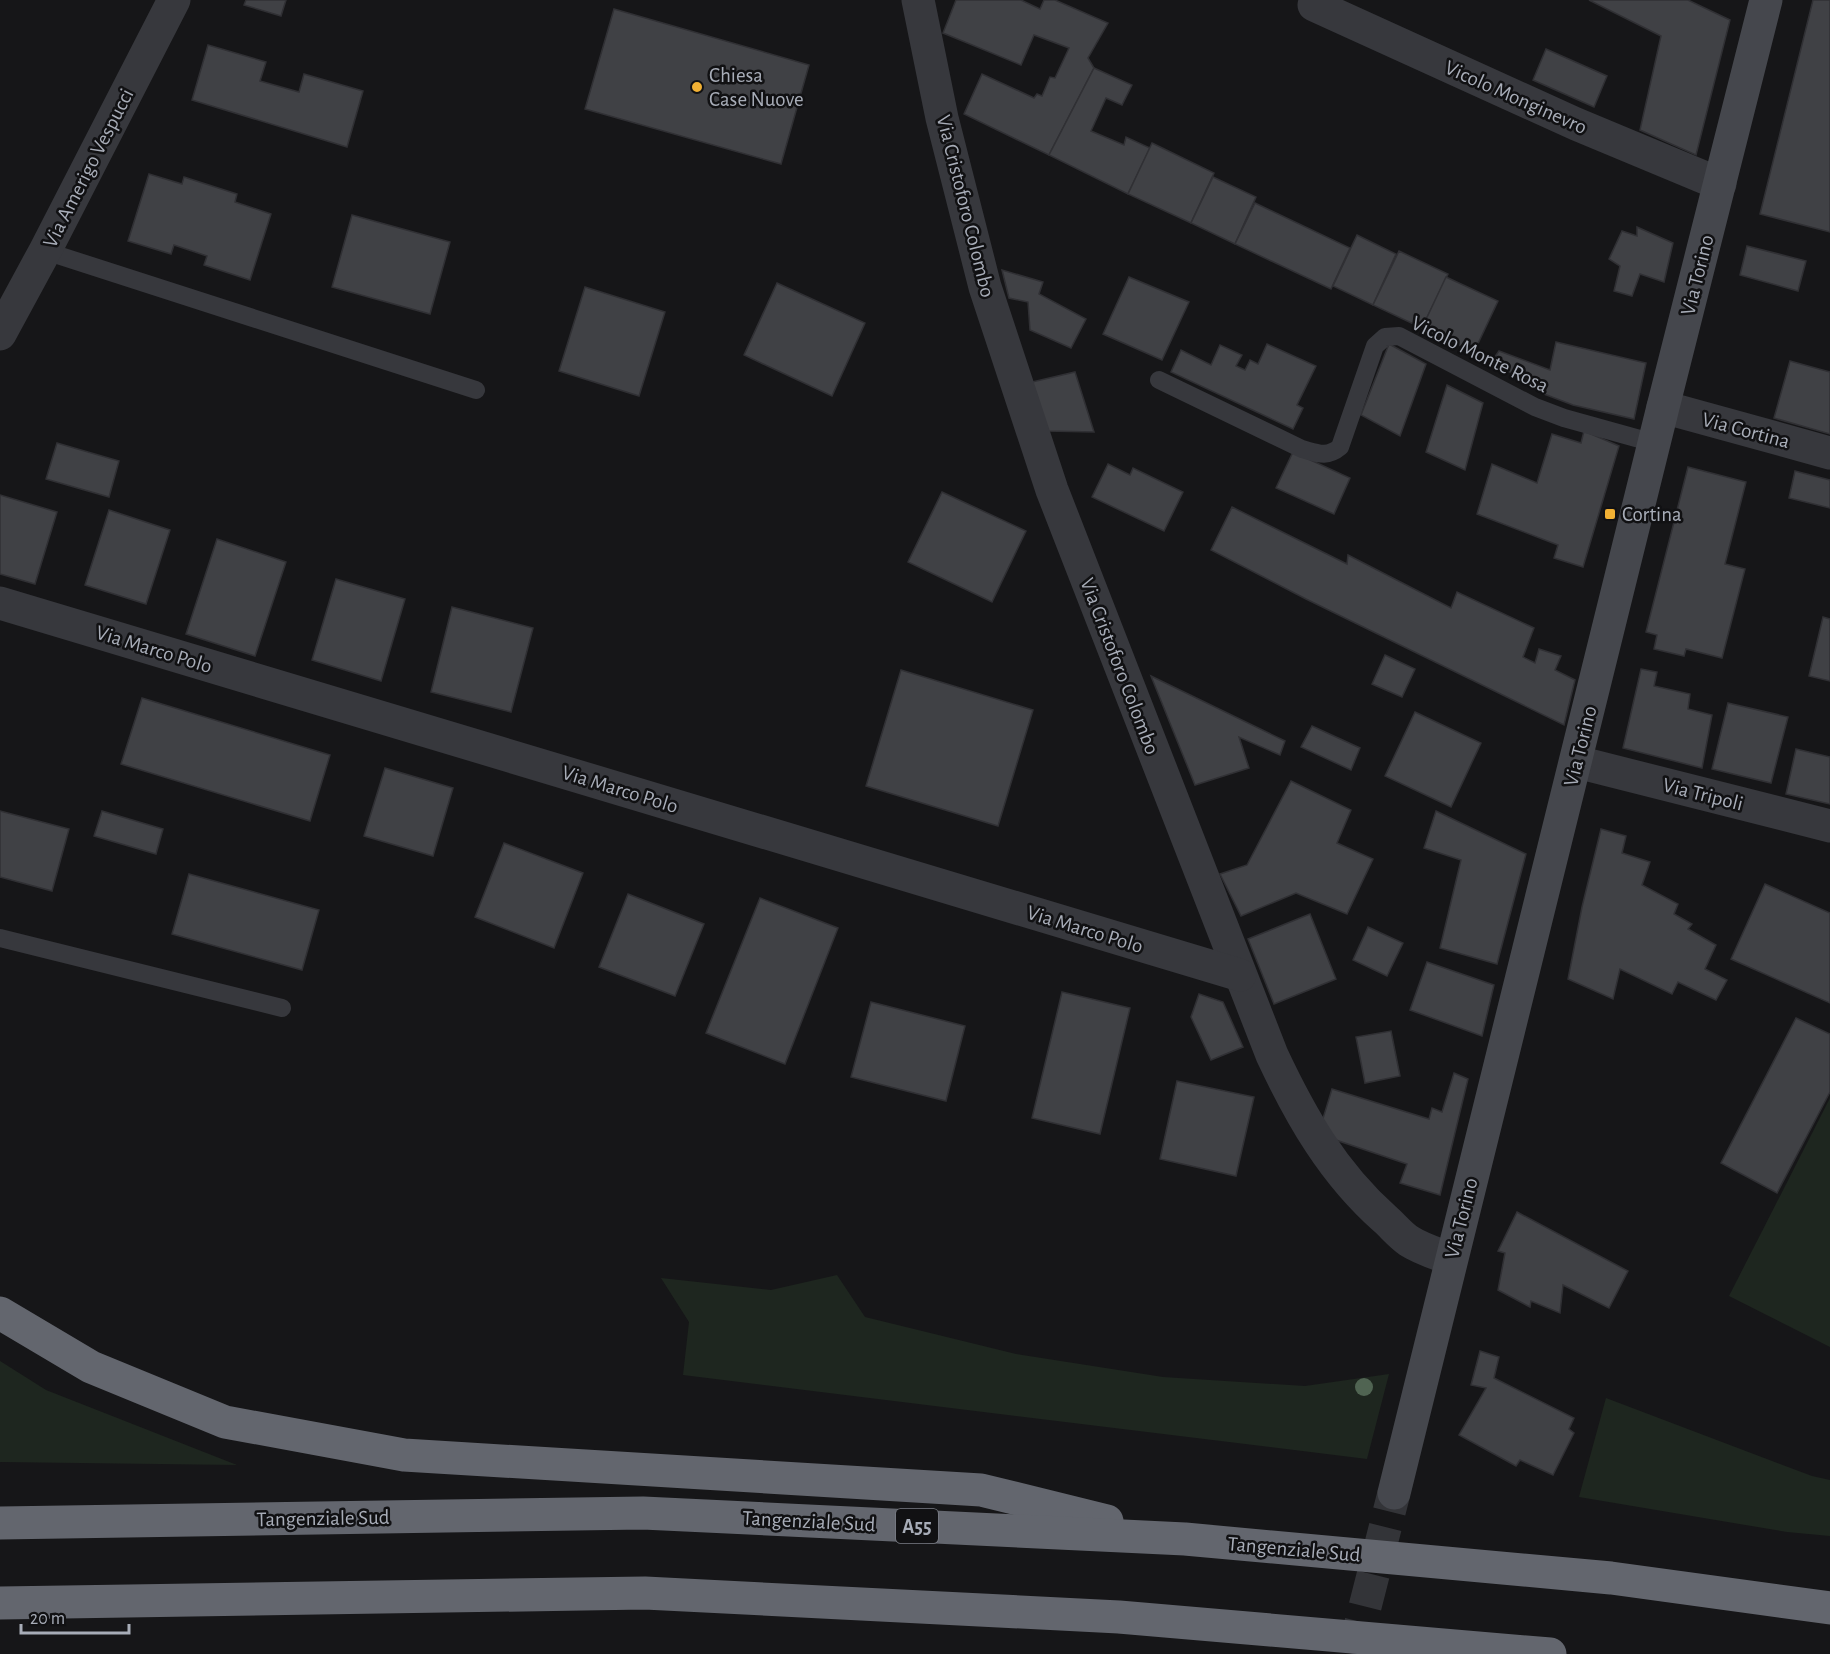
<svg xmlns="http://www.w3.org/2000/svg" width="1830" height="1654" font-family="'Alegreya Sans',sans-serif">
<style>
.green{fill:#1e261f}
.building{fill:#404145;stroke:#303034;stroke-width:1.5}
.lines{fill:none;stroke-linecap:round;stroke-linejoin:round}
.secondary-tunnel{stroke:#333438;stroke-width:33;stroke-dasharray:33 16;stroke-linecap:butt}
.lane{stroke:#37383d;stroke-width:18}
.street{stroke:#37383d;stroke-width:33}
.secondary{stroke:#45474d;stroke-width:33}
.highway{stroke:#63666e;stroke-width:33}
.tree{fill:#506452}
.poi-dot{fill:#f2b134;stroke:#111113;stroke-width:2}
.labels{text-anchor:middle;stroke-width:5;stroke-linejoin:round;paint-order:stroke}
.shield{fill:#111113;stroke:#7b7e86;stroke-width:1.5}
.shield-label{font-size:20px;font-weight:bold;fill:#a8adb8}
.poi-label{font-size:21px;fill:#a8adb8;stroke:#111113;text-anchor:start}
.street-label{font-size:21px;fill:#a8adb8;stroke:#111113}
</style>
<rect width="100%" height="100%" fill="#161618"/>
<g class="green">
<path d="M 1830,1098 L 1830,1347 L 1729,1296 Z"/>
<path d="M 837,1275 L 865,1317 L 1016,1354 L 1163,1377 L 1305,1386 L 1389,1374 L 1367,1459 L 683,1375 L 689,1322 L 661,1278 L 771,1290 Z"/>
<path d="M 0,1361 L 46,1390 L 237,1465 L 0,1462 Z"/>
<path d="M 1606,1398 L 1812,1476 L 1830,1480 L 1830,1536 L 1787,1532 L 1579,1497 Z"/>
</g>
<g class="building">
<path d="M 246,0 L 286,0 L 281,16 L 244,5 Z"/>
<path d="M 956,0 L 1021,0 L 1040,9 L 1044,0 L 1055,0 L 1108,23 L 1088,58 L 1094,68 L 1049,155 L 964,114 L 982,74 L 1034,98 L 1037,94 L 1042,96 L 1050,77 L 1055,78 L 1069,48 L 1034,35 L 1021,65 L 943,33 Z"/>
<path d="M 1589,0 L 1688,0 L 1730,20 L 1696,155 L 1640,130 L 1661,36 Z"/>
<path d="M 1813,0 L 1830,0 L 1830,232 L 1760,214 Z"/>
<path d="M 614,9 L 809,65 L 781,164 L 585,109 Z"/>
<path d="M 208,45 L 266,62 L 260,81 L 299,92 L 304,74 L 363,91 L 347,147 L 192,100 Z"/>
<path d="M 1546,49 L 1607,76 L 1594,107 L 1533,80 Z"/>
<path d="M 1094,68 L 1132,85 L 1122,105 L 1106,98 L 1091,131 L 1124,145 L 1126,137 L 1150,148 L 1128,194 L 1049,155 Z"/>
<path d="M 1152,143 L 1214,173 L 1191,223 L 1128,194 Z"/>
<path d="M 149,174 L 182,184 L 184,177 L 237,194 L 235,202 L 271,214 L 250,280 L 204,265 L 207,256 L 174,245 L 171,254 L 128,241 Z"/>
<path d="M 1213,177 L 1256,197 L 1235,244 L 1191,223 Z"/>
<path d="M 1255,203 L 1350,248 L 1331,289 L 1235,244 Z"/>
<path d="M 352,215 L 450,242 L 430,314 L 332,287 Z"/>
<path d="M 1637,227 L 1673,243 L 1664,282 L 1640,274 L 1632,296 L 1614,291 L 1620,266 L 1609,259 L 1622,231 L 1637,236 Z"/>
<path d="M 1357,235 L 1396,254 L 1373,305 L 1333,286 Z"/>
<path d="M 1747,246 L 1806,261 L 1798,291 L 1740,275 Z"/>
<path d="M 1399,251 L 1448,274 L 1422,328 L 1373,305 Z"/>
<path d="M 1002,270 L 1043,282 L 1039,294 L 1086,319 L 1071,348 L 1030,330 L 1028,302 L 1009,298 Z"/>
<path d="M 1129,277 L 1189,302 L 1162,360 L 1103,334 Z"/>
<path d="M 1446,277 L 1498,301 L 1474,352 L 1422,328 Z"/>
<path d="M 777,283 L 865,323 L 832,396 L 744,355 Z"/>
<path d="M 585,287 L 665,312 L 639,396 L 559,371 Z"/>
<path d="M 1556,342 L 1646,363 L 1634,419 L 1573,405 L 1544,394 L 1546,387 L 1490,364 L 1499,351 L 1550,370 Z"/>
<path d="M 1267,344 L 1316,366 L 1297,405 L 1303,408 L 1293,429 L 1171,372 L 1181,350 L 1211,365 L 1220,345 L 1242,355 L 1236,366 L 1245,370 L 1250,360 L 1258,364 Z"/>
<path d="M 1389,344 L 1426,364 L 1400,436 L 1361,415 Z"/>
<path d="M 1790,361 L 1830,372 L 1830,434 L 1774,418 Z"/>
<path d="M 1075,372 L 1094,432 L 1046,431 L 1032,382 Z"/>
<path d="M 1447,385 L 1483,403 L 1465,470 L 1426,452 Z"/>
<path d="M 1584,431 L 1619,446 L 1583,567 L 1554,558 L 1558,545 L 1477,514 L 1492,464 L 1537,483 L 1552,434 L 1581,443 Z"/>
<path d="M 57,443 L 119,461 L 109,497 L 46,479 Z"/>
<path d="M 1293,452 L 1350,478 L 1334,514 L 1276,488 Z"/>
<path d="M 1108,464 L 1130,475 L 1133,468 L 1183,492 L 1164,531 L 1092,497 Z"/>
<path d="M 1688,467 L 1746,482 L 1725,564 L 1745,569 L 1722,658 L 1686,649 L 1684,656 L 1654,649 L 1657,635 L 1646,632 Z"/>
<path d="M 1795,471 L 1830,480 L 1830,508 L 1789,498 Z"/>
<path d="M 942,492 L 1026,531 L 992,602 L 908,562 Z"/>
<path d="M 0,495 L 57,512 L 35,584 L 0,574 Z"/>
<path d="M 1232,507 L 1347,564 L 1348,555 L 1451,608 L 1457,592 L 1534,628 L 1523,657 L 1535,663 L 1539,649 L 1561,656 L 1555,670 L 1575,680 L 1564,725 L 1306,599 L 1211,550 Z"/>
<path d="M 109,510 L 170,530 L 146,604 L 85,585 Z"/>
<path d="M 217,539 L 286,562 L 255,656 L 186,634 Z"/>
<path d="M 336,579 L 405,599 L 381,681 L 312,660 Z"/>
<path d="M 452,607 L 533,628 L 511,712 L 431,692 Z"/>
<path d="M 1823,617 L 1830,619 L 1830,681 L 1809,676 Z"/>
<path d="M 1385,655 L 1415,669 L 1402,697 L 1372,684 Z"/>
<path d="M 1641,669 L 1657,672 L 1654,686 L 1690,694 L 1688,709 L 1712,715 L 1702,768 L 1623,748 Z"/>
<path d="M 901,670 L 1033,710 L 998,826 L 866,786 Z"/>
<path d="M 1151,676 L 1285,741 L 1280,755 L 1239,737 L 1249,768 L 1195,785 Z"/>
<path d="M 142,698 L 330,755 L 310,821 L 121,764 Z"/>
<path d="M 1728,703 L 1788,717 L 1771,783 L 1712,769 Z"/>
<path d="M 1415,712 L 1481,743 L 1451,807 L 1385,776 Z"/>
<path d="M 1312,726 L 1360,748 L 1351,770 L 1301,747 Z"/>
<path d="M 1796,749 L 1830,757 L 1830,804 L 1786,794 Z"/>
<path d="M 385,768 L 453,788 L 433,856 L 364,836 Z"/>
<path d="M 1291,781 L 1351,810 L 1337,843 L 1373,859 L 1347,914 L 1296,893 L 1241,916 L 1220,874 L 1247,865 Z"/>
<path d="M 0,811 L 69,829 L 52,891 L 0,877 Z"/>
<path d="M 102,811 L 163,829 L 156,854 L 94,836 Z"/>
<path d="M 1436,811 L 1526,854 L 1497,964 L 1440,948 L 1461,860 L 1424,848 Z"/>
<path d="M 1601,829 L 1626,836 L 1622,853 L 1650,862 L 1642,885 L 1678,904 L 1674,914 L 1692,924 L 1688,929 L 1716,945 L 1705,969 L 1727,980 L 1716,1000 L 1678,982 L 1672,994 L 1620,969 L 1613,999 L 1568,979 L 1582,907 Z"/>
<path d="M 504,843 L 583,873 L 554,948 L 475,917 Z"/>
<path d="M 189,874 L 319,910 L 302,970 L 172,934 Z"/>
<path d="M 1765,884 L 1830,913 L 1830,1003 L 1731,959 Z"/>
<path d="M 628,894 L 704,924 L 675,996 L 599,967 Z"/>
<path d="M 760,898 L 838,928 L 785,1064 L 706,1033 Z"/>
<path d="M 1310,914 L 1336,979 L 1274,1004 L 1248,939 Z"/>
<path d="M 1368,927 L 1403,943 L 1387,976 L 1353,960 Z"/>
<path d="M 1427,962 L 1494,985 L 1482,1036 L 1410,1010 Z"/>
<path d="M 1062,992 L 1130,1008 L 1100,1134 L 1032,1118 Z"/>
<path d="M 1199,994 L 1223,1002 L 1243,1047 L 1211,1060 L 1191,1017 Z"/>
<path d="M 871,1002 L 965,1026 L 946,1101 L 851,1077 Z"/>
<path d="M 1796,1018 L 1830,1034 L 1830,1092 L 1777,1193 L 1721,1163 Z"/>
<path d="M 1391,1031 L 1400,1076 L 1365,1083 L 1356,1037 Z"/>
<path d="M 1454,1073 L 1468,1079 L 1440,1195 L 1400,1183 L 1407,1164 L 1330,1138 L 1321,1125 L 1332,1089 L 1429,1119 L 1432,1108 L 1442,1112 Z"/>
<path d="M 1177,1081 L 1254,1097 L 1236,1176 L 1160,1159 Z"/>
<path d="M 1517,1212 L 1628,1271 L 1609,1308 L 1563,1285 L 1560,1313 L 1531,1301 L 1530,1307 L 1498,1290 L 1505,1253 L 1498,1251 Z"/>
<path d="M 1480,1351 L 1499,1357 L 1494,1378 L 1574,1418 L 1569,1429 L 1574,1433 L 1553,1475 L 1520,1460 L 1516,1466 L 1459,1435 L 1486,1388 L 1471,1385 Z"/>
</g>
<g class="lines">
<path class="secondary-tunnel" d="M 1353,1654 L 1394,1493"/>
<g class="lane">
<path d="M 45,251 L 476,390"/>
<path d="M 1159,380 L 1302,449 C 1317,453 1327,458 1340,447 L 1375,346 L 1385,337 L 1399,336 L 1535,407 L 1564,418 L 1654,443"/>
<path d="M 0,938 L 282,1008"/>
</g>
<g class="street">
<path d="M 918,0 L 942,118 L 985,287 L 1052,490 L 1272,1055 C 1301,1117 1333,1173 1385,1219 C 1393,1226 1400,1235 1409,1241 C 1421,1249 1438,1254 1451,1259"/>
<path d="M 1314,5 L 1576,124 L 1720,184"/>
<path d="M 0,334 L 45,251 L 174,0"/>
<path d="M 1663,407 L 1830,453"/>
<path d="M 0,603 L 1240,975"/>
<path d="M 1577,762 L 1830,826"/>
</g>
<path class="secondary" d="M 1394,1493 L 1663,407 L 1766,0"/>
<g class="highway">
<path d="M 0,1313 L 91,1367 L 225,1422 L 404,1455 L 981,1490 L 1107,1521"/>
<path d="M 0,1523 L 643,1513 L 1185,1539 L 1611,1578 L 1830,1608"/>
<path d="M 0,1603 L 645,1593 L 1119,1617 L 1550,1654"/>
</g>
</g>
<circle class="tree" cx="1364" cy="1387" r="9"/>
<g class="poi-dot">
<circle cx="697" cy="87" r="6"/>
<rect x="1604" y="508" width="12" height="12" rx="3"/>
</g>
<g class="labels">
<rect class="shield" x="896" y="1509" width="42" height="34" rx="4.5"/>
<g class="shield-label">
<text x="917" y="1533">A55</text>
</g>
<g class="poi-label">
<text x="709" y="82">Chiesa<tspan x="709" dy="24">Case Nuove</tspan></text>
<text x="1622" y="521">Cortina</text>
</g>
<g class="street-label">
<text transform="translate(1516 97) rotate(24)" y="7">Vicolo Monginevro</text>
<text transform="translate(88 168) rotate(-63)" y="7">Via Amerigo Vespucci</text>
<text transform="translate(966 206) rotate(76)" y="7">Via Cristoforo Colombo</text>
<text transform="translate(1697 275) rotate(-76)" y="7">Via Torino</text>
<text transform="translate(1480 354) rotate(26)" y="7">Vicolo Monte Rosa</text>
<text transform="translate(1746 430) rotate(15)" y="7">Via Cortina</text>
<text transform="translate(154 649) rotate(17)" y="7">Via Marco Polo</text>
<text transform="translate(1120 666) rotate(69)" y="7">Via Cristoforo Colombo</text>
<text transform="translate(1580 746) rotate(-76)" y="7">Via Torino</text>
<text transform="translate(620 789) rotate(17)" y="7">Via Marco Polo</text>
<text transform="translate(1703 794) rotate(14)" y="7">Via Tripoli</text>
<text transform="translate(1085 929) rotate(17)" y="7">Via Marco Polo</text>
<text transform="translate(1461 1218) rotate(-76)" y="7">Via Torino</text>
<text transform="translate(323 1518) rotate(-1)" y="7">Tangenziale Sud</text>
<text transform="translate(809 1521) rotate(3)" y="7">Tangenziale Sud</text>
<text transform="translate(1294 1549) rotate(5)" y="7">Tangenziale Sud</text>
</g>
</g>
<path d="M21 1624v9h108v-9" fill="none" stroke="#a8adb8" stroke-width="3"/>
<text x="30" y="1624" font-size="18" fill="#a8adb8" stroke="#111113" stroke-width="4.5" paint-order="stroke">20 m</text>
</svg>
